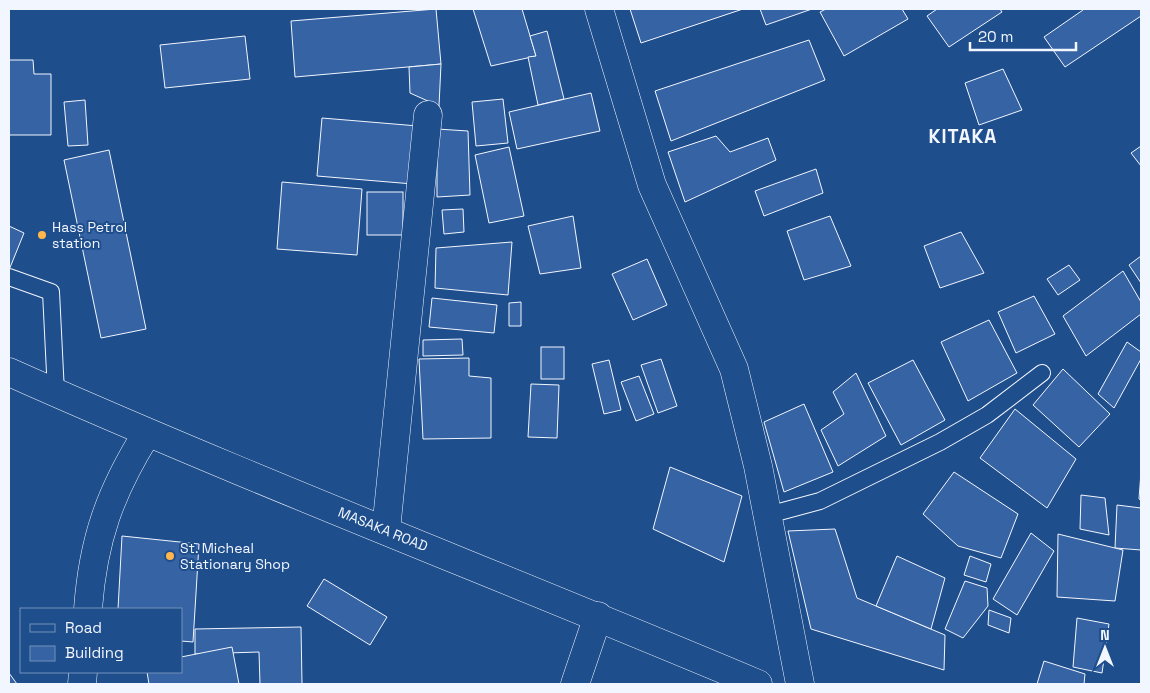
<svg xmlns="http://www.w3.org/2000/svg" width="1150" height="693" font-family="'Space Grotesk',sans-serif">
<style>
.building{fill:#3563a3;stroke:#f2f6ff}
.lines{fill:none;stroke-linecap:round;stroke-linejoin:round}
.lane-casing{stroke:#f2f6ff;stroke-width:18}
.street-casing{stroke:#f2f6ff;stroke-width:29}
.primary-casing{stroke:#f2f6ff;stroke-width:29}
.lane{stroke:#1f4e8c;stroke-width:16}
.street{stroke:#1f4e8c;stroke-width:28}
.primary{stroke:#1f4e8c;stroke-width:28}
.poi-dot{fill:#ffb74d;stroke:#1f4e8c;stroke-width:2}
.labels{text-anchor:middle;stroke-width:4;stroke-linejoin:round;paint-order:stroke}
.poi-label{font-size:14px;fill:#f2f6ff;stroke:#1f4e8c;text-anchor:start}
.street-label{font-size:14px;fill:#f2f6ff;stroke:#1f4e8c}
.district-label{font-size:19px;font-weight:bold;letter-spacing:1px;fill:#f2f6ff;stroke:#1f4e8c}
</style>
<rect width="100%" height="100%" fill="#1f4e8c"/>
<g class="building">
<path d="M 436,9 L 441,64 L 295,77 L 291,21 Z"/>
<path d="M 473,9 L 522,9 L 536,56 L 491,66 Z"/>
<path d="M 630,9 L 743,9 L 641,43 Z"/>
<path d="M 760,9 L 812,9 L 766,25 Z"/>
<path d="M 826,9 L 902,9 L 908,19 L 844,56 L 820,12 Z"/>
<path d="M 937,9 L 1000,9 L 1002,12 L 949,47 L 927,16 Z"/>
<path d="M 1082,9 L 1141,9 L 1141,16 L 1065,67 L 1044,37 L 1083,10 Z"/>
<path d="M 547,31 L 564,99 L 538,105 L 528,57 L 536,56 L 530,36 Z"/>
<path d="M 245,36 L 250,79 L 165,88 L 160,45 Z"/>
<path d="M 809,40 L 825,80 L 671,141 L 655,91 Z"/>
<path d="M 9,60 L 33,60 L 34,74 L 51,74 L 51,135 L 9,135 Z"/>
<path d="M 441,64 L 439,106 L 410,93 L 409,67 Z"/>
<path d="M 1003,69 L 1022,110 L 979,125 L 965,83 Z"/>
<path d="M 591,93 L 600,131 L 517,149 L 509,112 Z"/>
<path d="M 503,99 L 508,143 L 476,146 L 472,102 Z"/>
<path d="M 85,100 L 88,145 L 68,146 L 64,102 Z"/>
<path d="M 322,118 L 418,126 L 413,184 L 317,176 Z"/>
<path d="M 437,129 L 468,131 L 470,195 L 437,197 Z"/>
<path d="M 716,136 L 730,152 L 768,138 L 776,160 L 685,202 L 668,152 Z"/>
<path d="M 1141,146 L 1141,166 L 1131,153 Z"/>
<path d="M 509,147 L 524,216 L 489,223 L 475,155 Z"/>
<path d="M 109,150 L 146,329 L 101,338 L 64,160 Z"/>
<path d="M 816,169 L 823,193 L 764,216 L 755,191 Z"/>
<path d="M 282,182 L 362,189 L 357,255 L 277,249 Z"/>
<rect x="367" y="192" width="36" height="43"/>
<path d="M 463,209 L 464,232 L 444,234 L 442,210 Z"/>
<path d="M 573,216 L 581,268 L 540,274 L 528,226 Z"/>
<path d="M 830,216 L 851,266 L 804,280 L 787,231 Z"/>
<path d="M 9,226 L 24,233 L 9,270 Z"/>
<path d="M 961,232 L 984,273 L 940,288 L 924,246 Z"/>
<path d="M 512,242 L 508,295 L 435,288 L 436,248 Z"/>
<path d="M 1141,256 L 1141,283 L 1129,265 Z"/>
<path d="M 647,259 L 667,305 L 633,320 L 612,274 Z"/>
<path d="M 1069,265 L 1080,280 L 1058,295 L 1047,279 Z"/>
<path d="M 1123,271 L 1141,302 L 1141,314 L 1086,356 L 1063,316 Z"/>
<path d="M 1034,296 L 1055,334 L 1016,353 L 998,312 Z"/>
<path d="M 432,298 L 497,305 L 494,333 L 429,327 Z"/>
<path d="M 521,302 L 521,326 L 509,326 L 509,303 Z"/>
<path d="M 989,320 L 1017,373 L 968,401 L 941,342 Z"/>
<path d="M 462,339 L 463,355 L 423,356 L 423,340 Z"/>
<path d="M 1127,342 L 1141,352 L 1141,359 L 1114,408 L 1098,394 Z"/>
<rect x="541" y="347" width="23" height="32"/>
<path d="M 469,358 L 469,376 L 491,378 L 491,438 L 423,439 L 419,359 Z"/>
<path d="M 661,359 L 677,406 L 658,413 L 641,365 Z"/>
<path d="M 609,360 L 621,410 L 604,414 L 592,364 Z"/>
<path d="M 913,360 L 945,420 L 901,445 L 868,383 Z"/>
<path d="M 1063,369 L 1110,414 L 1079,447 L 1033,405 Z"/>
<path d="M 856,373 L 886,436 L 838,466 L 821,430 L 844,414 L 833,392 Z"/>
<path d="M 639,376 L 654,414 L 636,421 L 621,382 Z"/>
<path d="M 531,384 L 559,385 L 557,438 L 528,437 Z"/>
<path d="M 804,404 L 833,472 L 784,492 L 764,422 Z"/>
<path d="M 1015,409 L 1076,459 L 1047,508 L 980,458 Z"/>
<path d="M 670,467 L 742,496 L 724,562 L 653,529 Z"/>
<path d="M 954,472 L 1018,514 L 1001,558 L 958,546 L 923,514 Z"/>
<path d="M 1141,472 L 1141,500 L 1139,499 Z"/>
<path d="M 1081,495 L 1105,498 L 1109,535 L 1080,529 Z"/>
<path d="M 1117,505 L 1141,508 L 1141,550 L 1115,548 Z"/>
<path d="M 835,529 L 857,598 L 945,635 L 944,670 L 811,629 L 788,531 Z"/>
<path d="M 1031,533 L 1054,551 L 1017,615 L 993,599 Z"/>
<path d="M 1058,534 L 1123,550 L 1115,601 L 1057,597 Z"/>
<path d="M 122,536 L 199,544 L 193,642 L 181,641 L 181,609 L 118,609 Z"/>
<path d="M 897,556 L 945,578 L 931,629 L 876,606 Z"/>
<path d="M 970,556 L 991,564 L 986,582 L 964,575 Z"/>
<path d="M 324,579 L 387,617 L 370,645 L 307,606 Z"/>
<path d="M 965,581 L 987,588 L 988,606 L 963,638 L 945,629 Z"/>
<path d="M 989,610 L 1011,618 L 1009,633 L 988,625 Z"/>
<path d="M 1077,618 L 1109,624 L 1102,673 L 1073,667 Z"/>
<path d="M 301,627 L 302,684 L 260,684 L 259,652 L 195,654 L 195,629 Z"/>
<path d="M 232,647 L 239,684 L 149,684 L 147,672 L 181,672 L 181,657 Z"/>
<path d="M 1044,661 L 1085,674 L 1084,684 L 1037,684 Z"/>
<path d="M 9,673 L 17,684 L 9,684 Z"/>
</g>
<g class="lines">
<g class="lane-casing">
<g id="lane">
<path d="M 9,277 L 51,292 L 56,393"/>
<path d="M 768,515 L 820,501 L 940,442 L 987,415 L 1042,373"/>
</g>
</g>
<g class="street-casing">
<g id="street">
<path d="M 599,9 L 652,185 L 734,369 L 758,466 L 800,684"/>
<path d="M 386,530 L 428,115"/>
<path d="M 88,609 C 93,540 110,492 147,433"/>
<path d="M 82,684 L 83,672"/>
<path d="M 575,684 L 598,616"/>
</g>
</g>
<g class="primary-casing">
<path id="primary" d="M 9,372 C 256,482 509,579 758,684"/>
</g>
<use href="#lane" class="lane"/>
<use href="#street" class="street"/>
<use href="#primary" class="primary"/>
</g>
<g class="poi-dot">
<circle cx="42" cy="235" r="5"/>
<circle cx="170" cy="556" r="5"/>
</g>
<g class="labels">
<g class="poi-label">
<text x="52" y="232">Hass Petrol<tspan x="52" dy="16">station</tspan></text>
<text x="180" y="553">St. Micheal<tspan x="180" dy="16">Stationary Shop</tspan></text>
</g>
<g class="street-label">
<text transform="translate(383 529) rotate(22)" y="5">MASAKA ROAD</text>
</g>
<g class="district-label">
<text x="963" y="143">KITAKA</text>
</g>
</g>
<rect width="1150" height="693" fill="none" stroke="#f2f6ff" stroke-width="20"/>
<rect x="20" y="608" width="162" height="65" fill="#1f4e8c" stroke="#7391ba"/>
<rect x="30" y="624" width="25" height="8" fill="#1f4e8c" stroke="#7391ba"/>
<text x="65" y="633" font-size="15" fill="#f2f6ff">Road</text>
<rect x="30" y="646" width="25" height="15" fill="#3563a3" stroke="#7391ba"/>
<text x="65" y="658" font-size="15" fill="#f2f6ff">Building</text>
<g transform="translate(1105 648)" stroke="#1f4e8c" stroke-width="4" paint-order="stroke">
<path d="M0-4L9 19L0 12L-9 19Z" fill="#f2f6ff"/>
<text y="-8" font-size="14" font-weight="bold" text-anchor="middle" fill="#f2f6ff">N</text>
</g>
<path d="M970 42v8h106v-8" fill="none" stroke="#f2f6ff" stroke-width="2.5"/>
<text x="978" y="42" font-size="15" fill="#f2f6ff" stroke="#1f4e8c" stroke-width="4" paint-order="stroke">20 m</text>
</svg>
